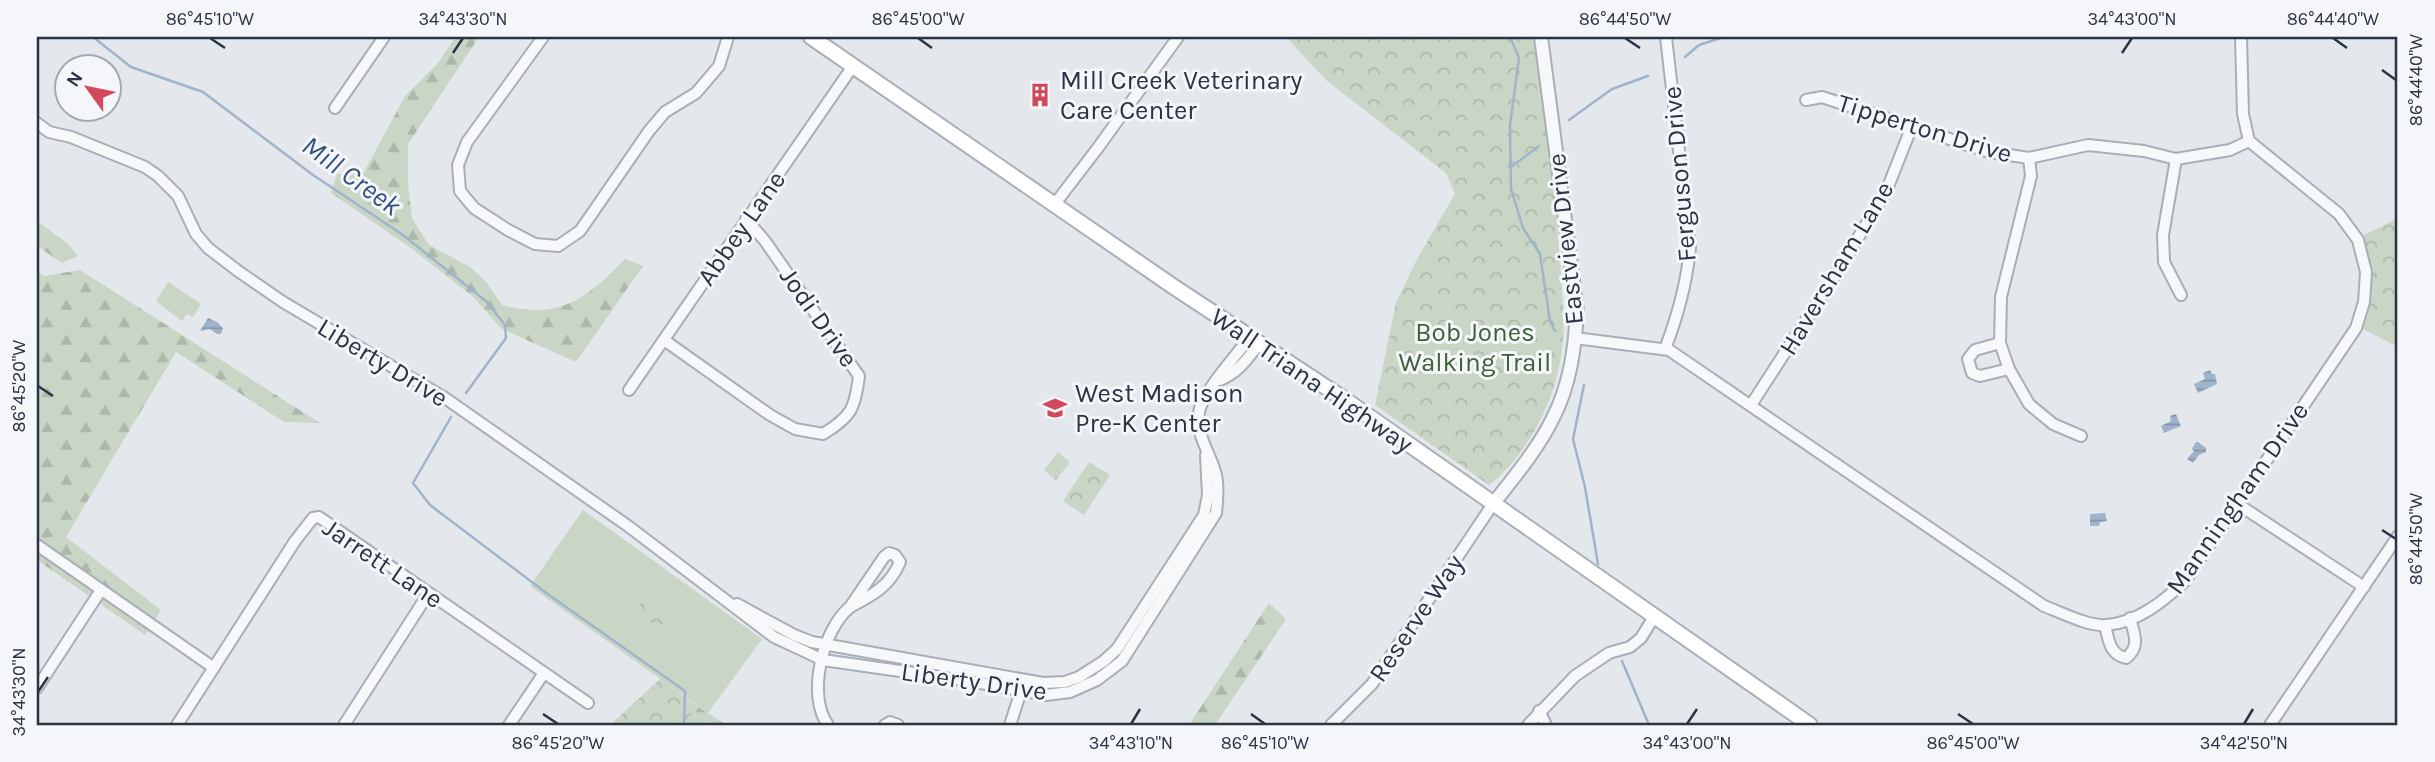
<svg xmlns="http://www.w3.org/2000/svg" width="2435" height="762" font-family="Karla,sans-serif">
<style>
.green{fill:#c9d6c5}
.forest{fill:url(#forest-firs)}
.park{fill:url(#park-crowns)}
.water{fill:url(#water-rules)}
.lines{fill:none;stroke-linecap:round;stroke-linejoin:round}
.stream{stroke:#9fb4cc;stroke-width:2.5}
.minor-casing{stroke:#a9aeb7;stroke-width:14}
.tertiary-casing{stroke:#a9aeb7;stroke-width:16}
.secondary-casing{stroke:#a9aeb7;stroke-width:18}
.minor{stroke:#f7f8fa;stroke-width:10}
.tertiary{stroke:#f7f8fa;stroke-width:12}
.secondary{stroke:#fff;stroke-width:14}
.ticks{fill:none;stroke:#2b3445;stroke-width:2.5}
.labels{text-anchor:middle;stroke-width:6;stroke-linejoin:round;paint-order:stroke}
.poi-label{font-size:26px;fill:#2b3445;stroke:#f4f6f9;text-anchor:start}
.street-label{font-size:26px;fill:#2b3445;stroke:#f4f6f9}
.park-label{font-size:26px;fill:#3f6138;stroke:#f4f6f9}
.water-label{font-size:28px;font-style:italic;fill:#34527a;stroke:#f4f6f9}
.neatline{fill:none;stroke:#2b3445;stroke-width:2.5}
.ticks-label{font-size:18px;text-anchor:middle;fill:#2b3445}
</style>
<defs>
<pattern id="forest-firs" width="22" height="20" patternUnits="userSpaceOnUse" patternTransform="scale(1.75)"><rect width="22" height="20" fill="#c9d6c5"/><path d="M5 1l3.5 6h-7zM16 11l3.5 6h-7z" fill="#adb8ab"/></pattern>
<pattern id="park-crowns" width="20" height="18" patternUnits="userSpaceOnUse" patternTransform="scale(1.75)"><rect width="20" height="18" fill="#c9d6c5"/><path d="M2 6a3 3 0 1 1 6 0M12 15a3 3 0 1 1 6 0" fill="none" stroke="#adb8ab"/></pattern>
<pattern id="water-rules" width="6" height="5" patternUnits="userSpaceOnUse" patternTransform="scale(1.75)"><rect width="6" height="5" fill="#9fb4cc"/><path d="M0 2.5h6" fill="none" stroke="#8293a7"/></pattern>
</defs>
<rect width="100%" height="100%" fill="#e4e7ec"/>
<g class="green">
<path d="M 168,282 L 201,304 L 193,317 L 187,314 L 182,321 L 156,301 Z"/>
<path d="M 583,510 L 762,639 L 708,713 L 530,586 Z"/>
</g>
<g class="forest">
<path d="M 455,37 L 479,37 L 408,144 L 408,184 L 412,218 L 429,245 L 470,267 L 487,283 L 502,305 C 558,321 588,298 625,259 L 643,266 L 576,362 L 502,329 L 472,296 L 411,248 L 331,193 L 337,174 L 364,172 L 405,96 L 439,62 Z"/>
<path d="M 37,221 L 68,244 L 78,256 L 62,263 L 37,246 Z"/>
<path d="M 80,270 L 320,423 L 284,422 L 176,352 L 66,537 L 161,610 L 145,635 L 37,560 L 37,271 L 44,276 Z"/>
<path d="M 1269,603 L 1286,619 L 1215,725 L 1189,725 Z"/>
<path d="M 697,706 L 726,725 L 684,725 Z"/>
</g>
<g class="park">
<path d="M 1286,37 L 1537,37 C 1546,111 1555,186 1560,261 C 1562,294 1567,329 1560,362 C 1552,407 1525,457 1489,485 L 1375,405 L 1396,303 L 1417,259 L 1455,194 L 1446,173 L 1327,81 Z"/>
<path d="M 2398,218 L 2398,347 L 2361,328 C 2373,296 2374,269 2362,236 Z"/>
<path d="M 1058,452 L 1070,462 L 1056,480 L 1044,470 Z"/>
<path d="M 1089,462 L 1110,475 L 1084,515 L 1063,501 Z"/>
<path d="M 645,596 L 669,615 L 659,628 L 635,610 Z"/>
<path d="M 660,679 L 697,706 L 684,725 L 610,725 Z"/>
</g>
<g class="water">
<path d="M 208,318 L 217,322 L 223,328 L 221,334 L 217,334 L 210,329 L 200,331 Z"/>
<path d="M 2210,370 L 2212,374 L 2215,374 L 2217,384 L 2198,393 L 2194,384 L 2205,379 L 2203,373 Z"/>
<path d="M 2176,414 L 2181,426 L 2164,433 L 2161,426 L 2171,421 L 2170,416 Z"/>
<path d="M 2198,442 L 2206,448 L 2206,452 L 2199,455 L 2193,463 L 2187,459 L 2194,451 L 2192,449 L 2195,443 Z"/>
<path d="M 2105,513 L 2107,521 L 2100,522 L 2099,526 L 2090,526 L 2090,514 Z"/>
</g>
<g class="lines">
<g class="stream">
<path d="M 93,37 L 131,67 L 203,92 L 313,175 L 403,235 L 487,302 L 505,325 L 506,338 L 466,393"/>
<path d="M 1510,37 L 1519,58 L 1510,125 L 1511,189 L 1523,228 L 1540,254 L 1550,321 L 1555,331"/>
<path d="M 1685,57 L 1699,45 L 1724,37"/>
<path d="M 1569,120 L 1612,89 L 1648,76"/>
<path d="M 1511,167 L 1539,146"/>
<path d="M 1584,385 L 1573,439 L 1585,487 L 1598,564"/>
<path d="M 451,417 L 413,483 L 430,505 L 549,595 L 685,691 L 684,725"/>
<path d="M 1622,661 L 1649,725"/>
</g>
<g class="minor-casing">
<g id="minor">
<path d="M 543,37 L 467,142 L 458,165 L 460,191 L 474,208 L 508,230 L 535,244 L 558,246 L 580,231 L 649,131 L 665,112 L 696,93 L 719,66 L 728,37"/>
<path d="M 1806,100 L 1822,97 L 1989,152 L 2029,158 L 2088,145 L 2144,151 L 2176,159 L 2230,150 L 2249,141"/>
<path d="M 335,108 L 384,37"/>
<path d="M 37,123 L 49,132 L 71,137 L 145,167 L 158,176 L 178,196 L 196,234 L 208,248 L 238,271 L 283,302 L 445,398 L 628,526 L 774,637 L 823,660 L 970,681 L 1046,695 L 1070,692 L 1097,680 L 1122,661 L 1216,513 C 1217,501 1219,488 1216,475 C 1211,453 1193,433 1200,408 C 1207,387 1236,356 1250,337"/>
<path d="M 2029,158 L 2031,176 L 2001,297 L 2000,343 L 2009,369 L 2029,404 L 2053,424 L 2081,436"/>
<path d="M 2176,159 L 2163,235 L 2164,262 L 2181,295"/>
<path d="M 1054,205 L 1097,149 L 1178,37"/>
<path d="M 1575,338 L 1669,350 L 2044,606 C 2060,612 2090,627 2106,625 C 2137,623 2164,601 2185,581 L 2356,328 L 2364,302 L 2366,272 L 2358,240 L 2339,214 L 2249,141 L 2243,114 L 2241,37"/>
<path d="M 664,340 L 770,415 L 795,429 L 823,434 C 851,417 855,409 859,376 L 765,241 L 746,219"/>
<path d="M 2000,343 L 1975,350 L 1968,359 L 1972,373 L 1980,376 L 2009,369"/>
<path d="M 1665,349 C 1678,315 1687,284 1690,247 L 1666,37"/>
<path d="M 1220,380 C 1239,372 1247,359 1259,344"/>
<path d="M 629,390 L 853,66"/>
<path d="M 1751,405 L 1839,269 L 1886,192 L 1912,126"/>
<path d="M 2236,503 L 2364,587"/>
<path d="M 37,545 L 214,668"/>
<path d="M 889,553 L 895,555 L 900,562 C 890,586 873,595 850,607 L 884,557 Z"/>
<path d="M 737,604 L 794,635 L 812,642 L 1043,683 L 1065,682 L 1079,677 L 1104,661 L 1117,649 L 1204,515 L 1208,495 L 1206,455"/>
<path d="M 2105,626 C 2109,640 2109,654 2126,658 C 2141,646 2134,634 2130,618"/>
<path d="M 37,688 L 101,590"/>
<path d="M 1539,711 L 1546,725"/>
<path d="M 177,725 L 295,541 L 313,518 L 319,517 L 588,703"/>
<path d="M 344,725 L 428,594"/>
<path d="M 509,725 L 544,673"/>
<path d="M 828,725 C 806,695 823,629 850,607"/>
<path d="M 885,725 L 890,722 L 898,725"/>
<path d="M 1010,725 L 1023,685"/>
<path d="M 1331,725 L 1372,684 L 1493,504"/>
<path d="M 1528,725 L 1575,676 L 1609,653 L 1630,647 L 1641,638 L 1655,615"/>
<path d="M 2270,725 L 2398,536"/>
</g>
</g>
<g class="tertiary-casing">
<path id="tertiary" d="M 1493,504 C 1514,477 1538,449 1553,418 C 1570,385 1575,348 1577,311 L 1541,37"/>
</g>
<g class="secondary-casing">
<path id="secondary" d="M 811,37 L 1174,287 L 1347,401 L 1810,725"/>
</g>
<use href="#minor" class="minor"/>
<use href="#tertiary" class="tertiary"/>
<use href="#secondary" class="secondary"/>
</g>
<path class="ticks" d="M 210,38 L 225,48M 918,38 L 932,48M 1625,38 L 1640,48M 2333,38 L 2347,48M 453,53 L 463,38M 2122,53 L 2132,38M 2382,70 L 2396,80M 38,386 L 53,396M 2382,530 L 2396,539M 38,692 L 48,677M 543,714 L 558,724M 1251,714 L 1265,724M 1958,714 L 1973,724M 1131,724 L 1140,709M 1687,724 L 1697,709M 2244,724 L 2253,709"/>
<defs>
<g id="building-bare" transform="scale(1.89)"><path d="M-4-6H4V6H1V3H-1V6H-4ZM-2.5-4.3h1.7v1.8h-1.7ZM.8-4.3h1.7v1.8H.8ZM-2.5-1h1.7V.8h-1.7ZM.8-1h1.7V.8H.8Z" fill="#d1495b" stroke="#f4f6f9" stroke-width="2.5" paint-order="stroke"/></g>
<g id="school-bare" transform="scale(1.89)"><path d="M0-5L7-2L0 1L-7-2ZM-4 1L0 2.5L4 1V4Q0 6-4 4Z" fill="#d1495b" stroke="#f4f6f9" stroke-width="2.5" paint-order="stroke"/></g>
</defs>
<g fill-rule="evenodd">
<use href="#building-bare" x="1040" y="95"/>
<use href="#school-bare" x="1055" y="408"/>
</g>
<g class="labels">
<g class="poi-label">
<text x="1060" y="89">Mill Creek Veterinary<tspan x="1060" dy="30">Care Center</tspan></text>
<text x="1075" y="402">West Madison<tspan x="1075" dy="30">Pre-K Center</tspan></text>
</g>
<g class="street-label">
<text transform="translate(1925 128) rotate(17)" y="9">Tipperton Drive</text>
<text transform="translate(1679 174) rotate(-95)" y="9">Ferguson Drive</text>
<text transform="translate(741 228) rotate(-55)" y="9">Abbey Lane</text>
<text transform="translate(1565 239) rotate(-96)" y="9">Eastview Drive</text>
<text transform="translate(1836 268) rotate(-59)" y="9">Haversham Lane</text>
<text transform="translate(819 317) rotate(55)" y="9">Jodi Drive</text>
<text transform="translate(383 362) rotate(31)" y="9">Liberty Drive</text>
<text transform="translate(1312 380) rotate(34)" y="9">Wall Triana Highway</text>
<text transform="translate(2237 498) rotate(-55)" y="9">Manningham Drive</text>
<text transform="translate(383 563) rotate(34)" y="9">Jarrett Lane</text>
<text transform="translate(1416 618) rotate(-56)" y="9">Reserve Way</text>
<text transform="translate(974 681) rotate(8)" y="9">Liberty Drive</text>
</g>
<g class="park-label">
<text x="1475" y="341">Bob Jones<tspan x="1475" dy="30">Walking Trail</tspan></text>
</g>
<g class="water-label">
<text transform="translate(352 175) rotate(36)" y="10">Mill Creek</text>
</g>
</g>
<rect width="2435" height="762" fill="none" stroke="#f4f6f9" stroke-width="77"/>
<g transform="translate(88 88) rotate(303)"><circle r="33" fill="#f4f6f9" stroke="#a4a8b1" stroke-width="2"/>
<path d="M0-5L12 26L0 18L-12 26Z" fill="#d1495b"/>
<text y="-10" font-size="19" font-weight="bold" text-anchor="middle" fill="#2b3445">N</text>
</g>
<rect x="38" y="38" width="2358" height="686" class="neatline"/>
<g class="ticks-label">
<text x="210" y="25">86°45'10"W</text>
<text x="463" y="25">34°43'30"N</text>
<text x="918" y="25">86°45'00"W</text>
<text x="1625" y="25">86°44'50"W</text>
<text x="2132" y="25">34°43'00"N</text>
<text x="2333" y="25">86°44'40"W</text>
<text transform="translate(2416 80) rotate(-90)" y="6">86°44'40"W</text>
<text transform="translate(19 386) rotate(-90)" y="6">86°45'20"W</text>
<text transform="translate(2416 539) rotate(-90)" y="6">86°44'50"W</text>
<text transform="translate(19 692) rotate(-90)" y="6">34°43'30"N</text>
<text x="558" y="749">86°45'20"W</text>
<text x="1131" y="749">34°43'10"N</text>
<text x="1265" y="749">86°45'10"W</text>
<text x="1687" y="749">34°43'00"N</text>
<text x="1973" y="749">86°45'00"W</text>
<text x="2244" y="749">34°42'50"N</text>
</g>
</svg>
